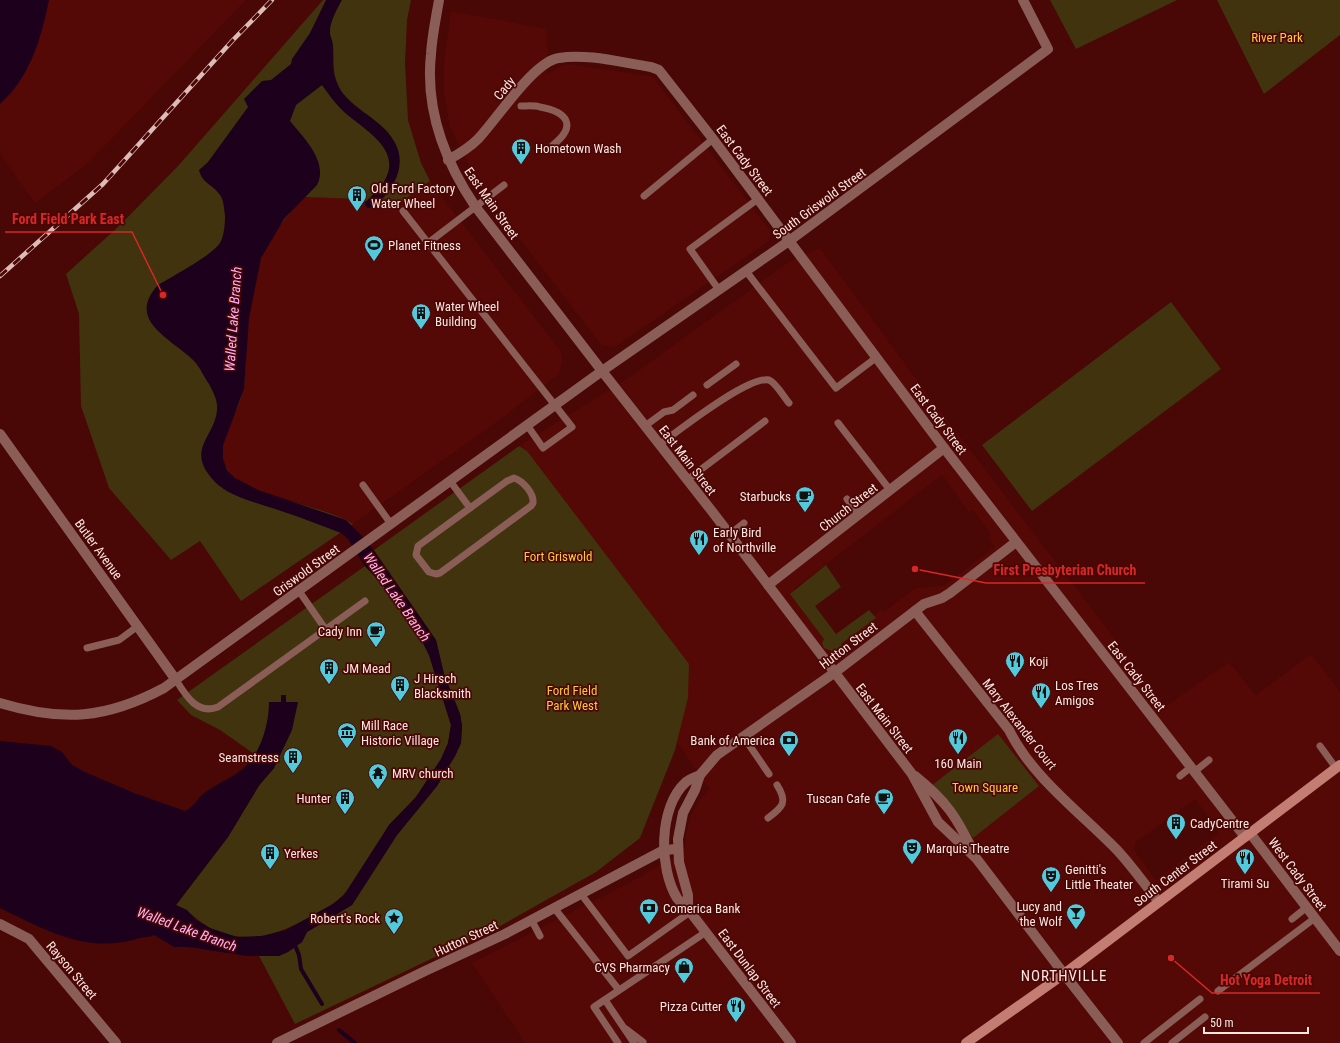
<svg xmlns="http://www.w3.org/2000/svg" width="1340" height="1043" font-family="'Roboto Condensed',sans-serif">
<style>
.built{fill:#540906;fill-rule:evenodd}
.green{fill:#40330e}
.water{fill:#1c001c}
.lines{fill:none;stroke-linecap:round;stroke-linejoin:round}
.stream{stroke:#1c001c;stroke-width:4}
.service{stroke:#8a5e57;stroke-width:7}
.minor{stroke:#8a5e57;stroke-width:10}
.tertiary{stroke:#8a5e57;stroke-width:10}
.secondary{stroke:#c37d73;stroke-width:10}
.rail-casing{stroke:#ddbcb8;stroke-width:4.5}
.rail{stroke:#490705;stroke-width:3;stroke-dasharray:9;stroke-linecap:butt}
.labels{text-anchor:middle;stroke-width:3.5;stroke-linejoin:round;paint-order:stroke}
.park-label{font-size:13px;fill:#fbc935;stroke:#490705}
.street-label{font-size:13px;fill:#fee5e0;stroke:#490705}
.poi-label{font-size:13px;fill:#fee5e0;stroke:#490705;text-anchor:start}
.water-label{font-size:14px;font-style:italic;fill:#feb0f9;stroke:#490705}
.quarter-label{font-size:15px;letter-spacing:1px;fill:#fee5e0;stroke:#490705}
.leader{fill:none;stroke:#d62828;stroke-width:1.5}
.callout-dot{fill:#d62828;stroke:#490705;stroke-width:1.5}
.callout-label{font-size:14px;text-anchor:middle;font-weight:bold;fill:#d62828;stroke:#490705;stroke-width:3.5;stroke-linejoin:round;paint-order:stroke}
</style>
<rect width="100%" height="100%" fill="#490705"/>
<g class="built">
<path d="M 0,0 L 246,0 L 86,165 L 35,203 L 0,154 Z"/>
<path d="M 451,11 L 547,29 L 547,74 L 564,65 L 574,65 L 650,76 L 654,78 L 767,227 L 770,230 L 769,241 L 618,345 L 613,347 L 601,345 L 479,185 L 450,127 L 444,93 L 444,60 Z"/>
<path d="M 430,181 L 561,352 L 563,357 L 559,374 L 501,419 L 353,524 L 334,514 L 258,490 L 235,478 L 227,470 L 223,459 L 223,445 L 242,396 L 249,318 L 261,258 L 284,219 L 305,197 L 360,199 L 390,209 Z"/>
<path d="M 820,248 L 919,383 L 1166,706 L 1229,662 L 1256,695 L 1311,654 L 1340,692 L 1340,1043 L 525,1043 L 472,963 L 640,877 L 685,849 L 686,834 L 691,815 L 700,799 L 709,789 L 677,742 L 688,698 L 527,451 L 519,446 L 631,376 L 790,261 ZM 942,475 L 969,512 L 973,510 L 991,534 L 988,537 L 995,547 L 943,586 L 915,588 L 884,612 L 882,609 L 837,645 L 794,589 ZM 1195,799 L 1217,829 L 1218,833 L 1156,880 L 1134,850 L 1135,843 Z"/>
</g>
<g class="green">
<path d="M 323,0 L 411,0 L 407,20 L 405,63 L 408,120 L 421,163 L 430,181 L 390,210 L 360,199 L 305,197 C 288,215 270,234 261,258 C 250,287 248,322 246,353 C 245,367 246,382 242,395 C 236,418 212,445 227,469 C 245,498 324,504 353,524 L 241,601 L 200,541 L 171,560 L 109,488 L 81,406 L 79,314 L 66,274 L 118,227 L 179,165 Z"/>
<path d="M 1050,0 L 1177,0 L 1076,49 Z"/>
<path d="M 1217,0 L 1340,0 L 1340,35 L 1264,94 Z"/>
<path d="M 1171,302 L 1221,369 L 1032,511 L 982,445 Z"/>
<path d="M 519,446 L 527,451 L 689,664 L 688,698 L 675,750 L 640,838 L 596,872 L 502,925 L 295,1024 L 259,956 L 279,956 L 302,942 L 307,932 L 352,905 L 397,835 L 437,786 L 455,756 L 461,743 L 462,726 L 460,714 L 444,674 L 436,640 L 374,550 Z"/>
<path d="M 826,565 L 841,587 L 815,606 L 836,634 L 869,610 L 876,618 L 841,644 L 847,654 L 844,656 L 824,648 L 822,643 L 824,639 L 790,594 Z"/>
<path d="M 365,566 L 388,591 L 422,641 L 429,655 L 451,725 L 448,743 L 441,759 L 416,797 L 389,825 C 375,848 363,874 344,894 C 337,902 326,908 317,913 C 286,931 255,945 219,932 C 202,926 192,912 176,905 L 228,837 L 258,787 L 274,768 L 220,730 L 191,715 L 177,700 Z"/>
<path d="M 998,734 L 1039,786 L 973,838 L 955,810 L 931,786 Z"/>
</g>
<g class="water">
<path d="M 0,0 L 49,0 C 41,39 30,77 0,104 Z"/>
<path d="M 326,0 L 342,0 C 337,9 329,23 330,34 C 331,38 333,42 333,46 C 334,57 332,69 336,80 C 345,108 380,116 394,141 C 407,162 396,186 380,201 C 376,204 372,208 367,208 L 365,203 C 371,196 380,189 385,180 C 403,147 360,128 341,109 C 334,102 328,93 322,85 L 296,105 L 290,121 C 303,137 329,162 317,185 L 284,219 L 261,258 L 249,318 L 244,389 L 223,445 L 223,459 L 227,470 L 235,478 L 258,490 L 346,520 L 367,541 L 436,640 L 444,674 L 460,714 L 462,726 L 461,743 L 455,756 L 437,786 L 397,835 L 352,905 L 307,932 L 302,942 L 288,952 L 279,956 L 247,956 L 189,947 L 174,947 L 154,935 C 150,937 145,937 140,938 C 87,955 46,930 0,908 L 0,741 L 51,746 L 62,752 L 72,765 L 85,772 L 134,793 L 185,811 C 193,808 197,799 203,794 C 214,785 228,780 240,771 C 260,757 269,725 269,702 L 281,702 L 281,695 L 286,695 L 286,702 L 298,702 L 292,730 L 274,768 L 260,784 L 228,837 L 176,905 L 187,910 L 196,920 L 210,928 L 237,937 L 262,936 L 286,930 L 333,904 L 344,895 L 389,825 L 416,797 L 441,759 L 448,743 L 451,725 L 429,655 L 422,641 L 388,591 L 365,566 L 348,539 L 341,533 C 322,526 303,518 284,512 C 262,504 231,498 215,482 C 184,450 215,437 217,410 C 218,400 213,392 209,384 C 204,377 200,367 194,361 C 172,339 125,321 158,285 C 173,276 211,256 220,243 C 224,236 225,225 225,216 C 224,209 224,201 220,195 C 213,184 203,185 199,170 L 208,162 L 248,107 L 244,99 L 262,81 L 271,80 L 291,64 L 292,59 L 310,33 Z"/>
</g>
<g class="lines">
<g class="stream">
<path d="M 294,943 L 299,955 L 301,969 L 322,1004"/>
<path d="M 339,1030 L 355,1043"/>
</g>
<g class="service">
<path d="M 521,106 C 527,106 534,105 540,107 C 568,112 577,126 553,145"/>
<path d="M 644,196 L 713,139"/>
<path d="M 403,211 L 572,427 L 543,448 L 527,425"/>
<path d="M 428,243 L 504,185"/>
<path d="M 746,271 L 836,388 L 877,357"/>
<path d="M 719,290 L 690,249 L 758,199"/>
<path d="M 707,385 L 736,364"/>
<path d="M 838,423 L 890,490"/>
<path d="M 645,426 L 664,412 L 673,410 L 693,395"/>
<path d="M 659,445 C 678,431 749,375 769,380 C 776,383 784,397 789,403"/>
<path d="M 514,478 C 523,481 534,493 533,503 L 531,506 L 440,573 L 436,574 L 429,572 L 416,555 L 418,546 L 507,481 Z"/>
<path d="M 687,480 L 765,421"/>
<path d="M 450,481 L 470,508"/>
<path d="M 363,485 L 391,524"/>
<path d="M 847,499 L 859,515"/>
<path d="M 730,534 L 744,523"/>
<path d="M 299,591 L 326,630"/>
<path d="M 87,648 L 119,640 L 138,626"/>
<path d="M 176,680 C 186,696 197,715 218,707 L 365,601"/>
<path d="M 743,736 L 769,774"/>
<path d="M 1320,746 L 1336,768"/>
<path d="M 1194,772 L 1209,760"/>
<path d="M 1180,776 L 1191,767"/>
<path d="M 768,818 C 783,807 788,802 777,785"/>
<path d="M 581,894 L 628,956 L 690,912"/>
<path d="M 555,909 L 619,990"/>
<path d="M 1292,919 L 1307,907"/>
<path d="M 532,921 L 540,936"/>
<path d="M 1218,991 L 1315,918"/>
<path d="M 605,1000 L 634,1043"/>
<path d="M 626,1029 L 643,1042"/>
<path d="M 618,1043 L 594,1007 L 706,932"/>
<path d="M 1144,1043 L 1200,999"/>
<path d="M 1172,1043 L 1205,1017"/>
</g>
<g class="minor">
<path d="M 448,160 C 459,154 469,148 478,139 C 497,119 534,61 559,58 C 587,53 623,63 651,67 L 659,70 L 713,139 L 944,448 L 1245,837"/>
<path d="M 602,371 L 789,241 L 1048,49 L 1023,0"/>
<path d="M 0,434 L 176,680"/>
<path d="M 768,585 L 944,448"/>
<path d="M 915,611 L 1009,730 C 1032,777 1081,813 1117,850 C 1132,866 1145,885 1159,902"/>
<path d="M 700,775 C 696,777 690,779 686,782 C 658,807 659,869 677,898 C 680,902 685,906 688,909 L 791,1043"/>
<path d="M 1250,833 L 1340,951"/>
<path d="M 688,909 L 688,895 L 679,862 L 678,839 L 683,813 L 695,790 L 700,775 L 717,755 L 834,673 L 924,604 L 942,598 L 950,593 L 1016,542"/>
<path d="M 0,924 L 29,939 L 116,1043"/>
<path d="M 1064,974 L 1118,1043"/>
<path d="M 277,1043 L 425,971 L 505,934 L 664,850 L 677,849"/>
</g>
<g class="tertiary">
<path d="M 439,0 C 436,18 432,36 431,54 C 425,110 444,160 475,206 L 602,371 L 711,510 L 912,774 L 938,822 L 976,858 L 1064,974"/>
<path d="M 0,703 C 63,722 106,719 164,688 L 602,371"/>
<path d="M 915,776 C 947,802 956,816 974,853"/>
</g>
<path class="secondary" d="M 966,1043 L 1064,974 L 1340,765"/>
<g class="rail-casing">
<path id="rail" d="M 0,276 L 103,184 L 233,40 L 272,0"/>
</g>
<use href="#rail" class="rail"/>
</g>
<defs>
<g id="building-pin" transform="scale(1)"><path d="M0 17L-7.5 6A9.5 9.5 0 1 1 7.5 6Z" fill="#53cadc" stroke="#490705"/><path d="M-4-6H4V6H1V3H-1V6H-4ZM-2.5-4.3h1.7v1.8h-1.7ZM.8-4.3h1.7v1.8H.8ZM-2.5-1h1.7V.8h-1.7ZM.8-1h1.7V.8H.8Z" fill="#111"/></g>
<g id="stadium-pin" transform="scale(1)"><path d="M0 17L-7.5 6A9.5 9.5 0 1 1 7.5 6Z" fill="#53cadc" stroke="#490705"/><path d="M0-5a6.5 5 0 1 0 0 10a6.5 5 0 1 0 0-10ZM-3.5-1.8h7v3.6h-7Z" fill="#111"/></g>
<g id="cafe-pin" transform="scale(1)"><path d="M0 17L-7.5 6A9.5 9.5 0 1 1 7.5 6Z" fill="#53cadc" stroke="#490705"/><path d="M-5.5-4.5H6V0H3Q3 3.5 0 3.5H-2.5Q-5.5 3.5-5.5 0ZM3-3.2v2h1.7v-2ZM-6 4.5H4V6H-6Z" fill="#111"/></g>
<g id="restaurant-pin" transform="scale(1)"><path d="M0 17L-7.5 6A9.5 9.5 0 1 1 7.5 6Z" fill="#53cadc" stroke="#490705"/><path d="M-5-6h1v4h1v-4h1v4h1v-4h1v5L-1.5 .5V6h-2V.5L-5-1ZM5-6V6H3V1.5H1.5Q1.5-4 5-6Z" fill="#111"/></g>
<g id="museum-pin" transform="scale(1)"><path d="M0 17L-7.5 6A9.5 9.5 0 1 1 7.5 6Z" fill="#53cadc" stroke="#490705"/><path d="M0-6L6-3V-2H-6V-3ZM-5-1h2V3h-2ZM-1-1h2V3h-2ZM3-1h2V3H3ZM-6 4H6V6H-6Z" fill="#111"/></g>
<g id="bank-pin" transform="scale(1)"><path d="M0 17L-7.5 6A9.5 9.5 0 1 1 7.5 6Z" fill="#53cadc" stroke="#490705"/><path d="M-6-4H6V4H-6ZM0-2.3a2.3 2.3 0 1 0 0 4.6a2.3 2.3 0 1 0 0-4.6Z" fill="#111"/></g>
<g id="temple-pin" transform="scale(1)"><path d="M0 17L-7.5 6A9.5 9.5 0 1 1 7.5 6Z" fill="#53cadc" stroke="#490705"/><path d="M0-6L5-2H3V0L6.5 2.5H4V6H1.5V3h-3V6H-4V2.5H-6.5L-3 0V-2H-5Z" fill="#111"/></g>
<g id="theatre-pin" transform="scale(1)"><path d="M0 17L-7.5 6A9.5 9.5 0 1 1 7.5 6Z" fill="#53cadc" stroke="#490705"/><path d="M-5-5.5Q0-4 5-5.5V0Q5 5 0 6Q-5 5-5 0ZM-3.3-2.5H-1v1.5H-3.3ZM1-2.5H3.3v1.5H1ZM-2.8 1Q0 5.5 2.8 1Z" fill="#111"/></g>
<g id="bar-pin" transform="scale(1)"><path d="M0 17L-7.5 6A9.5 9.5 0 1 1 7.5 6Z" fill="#53cadc" stroke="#490705"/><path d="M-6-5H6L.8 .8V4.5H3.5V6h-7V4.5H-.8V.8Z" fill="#111"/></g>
<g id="sight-pin" transform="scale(1)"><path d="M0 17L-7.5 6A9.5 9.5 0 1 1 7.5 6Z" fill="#53cadc" stroke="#490705"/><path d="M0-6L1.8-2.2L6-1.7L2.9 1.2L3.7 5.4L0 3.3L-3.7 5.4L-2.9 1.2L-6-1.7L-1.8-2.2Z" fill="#111"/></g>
<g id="shop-pin" transform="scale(1)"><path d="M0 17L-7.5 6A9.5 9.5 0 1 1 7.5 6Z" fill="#53cadc" stroke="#490705"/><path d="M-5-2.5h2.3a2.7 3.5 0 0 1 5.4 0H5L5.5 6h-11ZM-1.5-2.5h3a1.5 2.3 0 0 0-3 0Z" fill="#111"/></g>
</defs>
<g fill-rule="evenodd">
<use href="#building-pin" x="521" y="148"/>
<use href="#building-pin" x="357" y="195"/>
<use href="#stadium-pin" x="374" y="245"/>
<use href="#building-pin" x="421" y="313"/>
<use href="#cafe-pin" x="805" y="496"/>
<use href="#restaurant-pin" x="699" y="539"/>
<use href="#cafe-pin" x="376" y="631"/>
<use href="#restaurant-pin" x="1015" y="661"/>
<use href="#building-pin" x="329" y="668"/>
<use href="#building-pin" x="400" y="685"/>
<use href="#restaurant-pin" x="1041" y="692"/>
<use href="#museum-pin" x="347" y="732"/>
<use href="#restaurant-pin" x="958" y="738"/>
<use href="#bank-pin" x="789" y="740"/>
<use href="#building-pin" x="293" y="757"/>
<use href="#temple-pin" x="378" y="773"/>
<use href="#building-pin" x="345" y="798"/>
<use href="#cafe-pin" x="884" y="798"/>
<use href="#building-pin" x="1176" y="823"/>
<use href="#theatre-pin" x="912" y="848"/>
<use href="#building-pin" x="270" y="853"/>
<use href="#restaurant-pin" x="1245" y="858"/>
<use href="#theatre-pin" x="1051" y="876"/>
<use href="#bank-pin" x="649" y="908"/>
<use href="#bar-pin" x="1076" y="913"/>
<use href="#sight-pin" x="394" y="918"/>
<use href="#shop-pin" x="684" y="967"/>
<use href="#restaurant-pin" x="736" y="1006"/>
</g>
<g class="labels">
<g class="park-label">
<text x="1277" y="42">River Park</text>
<text x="558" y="561">Fort Griswold</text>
<text x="572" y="695">Ford Field<tspan x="572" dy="15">Park West</tspan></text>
<text x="985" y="792">Town Square</text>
</g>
<g class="street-label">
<text transform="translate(504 88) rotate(-50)" y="5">Cady</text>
<text transform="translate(745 160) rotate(53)" y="5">East Cady Street</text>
<text transform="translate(492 203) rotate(55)" y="5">East Main Street</text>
<text transform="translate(819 203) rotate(-36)" y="5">South Griswold Street</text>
<text transform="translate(939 419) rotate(53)" y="5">East Cady Street</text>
<text transform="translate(688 460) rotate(52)" y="5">East Main Street</text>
<text transform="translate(848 507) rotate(-38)" y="5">Church Street</text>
<text transform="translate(99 549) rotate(54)" y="5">Butler Avenue</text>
<text transform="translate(306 570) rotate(-36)" y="5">Griswold Street</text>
<text transform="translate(848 645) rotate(-37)" y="5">Hutton Street</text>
<text transform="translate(1137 676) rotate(52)" y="5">East Cady Street</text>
<text transform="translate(885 718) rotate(52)" y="5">East Main Street</text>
<text transform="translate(1020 724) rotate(52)" y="5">Mary Alexander Court</text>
<text transform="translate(1175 873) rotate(-37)" y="5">South Center Street</text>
<text transform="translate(1298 874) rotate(53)" y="5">West Cady Street</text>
<text transform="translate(466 938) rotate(-25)" y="5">Hutton Street</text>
<text transform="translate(750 968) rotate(53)" y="5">East Dunlap Street</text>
<text transform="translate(72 970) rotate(50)" y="5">Rayson Street</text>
</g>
<g class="poi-label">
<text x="535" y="153">Hometown Wash</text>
<text x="371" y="193">Old Ford Factory<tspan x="371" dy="15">Water Wheel</tspan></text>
<text x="388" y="250">Planet Fitness</text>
<text x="435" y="311">Water Wheel<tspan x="435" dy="15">Building</tspan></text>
<text x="791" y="501" text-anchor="end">Starbucks</text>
<text x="713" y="537">Early Bird<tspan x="713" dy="15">of Northville</tspan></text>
<text x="362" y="636" text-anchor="end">Cady Inn</text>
<text x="1029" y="666">Koji</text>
<text x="343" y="673">JM Mead</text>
<text x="414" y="683">J Hirsch<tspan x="414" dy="15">Blacksmith</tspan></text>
<text x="1055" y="690">Los Tres<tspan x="1055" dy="15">Amigos</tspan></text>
<text x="361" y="730">Mill Race<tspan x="361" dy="15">Historic Village</tspan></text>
<text x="775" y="745" text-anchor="end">Bank of America</text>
<text x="279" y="762" text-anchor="end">Seamstress</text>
<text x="958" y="768" text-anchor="middle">160 Main</text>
<text x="392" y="778">MRV church</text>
<text x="331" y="803" text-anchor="end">Hunter</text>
<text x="870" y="803" text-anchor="end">Tuscan Cafe</text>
<text x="1190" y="828">CadyCentre</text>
<text x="926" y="853">Marquis Theatre</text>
<text x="284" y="858">Yerkes</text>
<text x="1065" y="874">Genitti's<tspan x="1065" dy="15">Little Theater</tspan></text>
<text x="1245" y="888" text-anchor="middle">Tirami Su</text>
<text x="1062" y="911" text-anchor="end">Lucy and<tspan x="1062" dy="15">the Wolf</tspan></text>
<text x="663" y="913">Comerica Bank</text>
<text x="380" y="923" text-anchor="end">Robert's Rock</text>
<text x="670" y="972" text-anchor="end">CVS Pharmacy</text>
<text x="722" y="1011" text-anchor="end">Pizza Cutter</text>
</g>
<g class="water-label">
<text transform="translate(233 319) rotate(-86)" y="5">Walled Lake Branch</text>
<text transform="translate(397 597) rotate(55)" y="5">Walled Lake Branch</text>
<text transform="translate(187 929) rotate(20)" y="5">Walled Lake Branch</text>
</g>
<g class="quarter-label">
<text x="1064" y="981">NORTHVILLE</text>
</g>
</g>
<path class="leader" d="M163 295L132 232H5M915 569L986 583H1145M1171 958L1212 993H1320"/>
<g class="callout-dot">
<circle cx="163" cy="295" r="4"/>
<circle cx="915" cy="569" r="4"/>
<circle cx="1171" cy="958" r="4"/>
</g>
<g class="callout-label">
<text x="68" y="224">Ford Field Park East</text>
<text x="1065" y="575">First Presbyterian Church</text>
<text x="1266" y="985">Hot Yoga Detroit</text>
</g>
<path d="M1204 1027v6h104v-6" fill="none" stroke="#fee5e0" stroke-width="2"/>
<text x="1210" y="1027" font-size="12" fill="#fee5e0" stroke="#490705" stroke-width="3" paint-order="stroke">50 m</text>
</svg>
